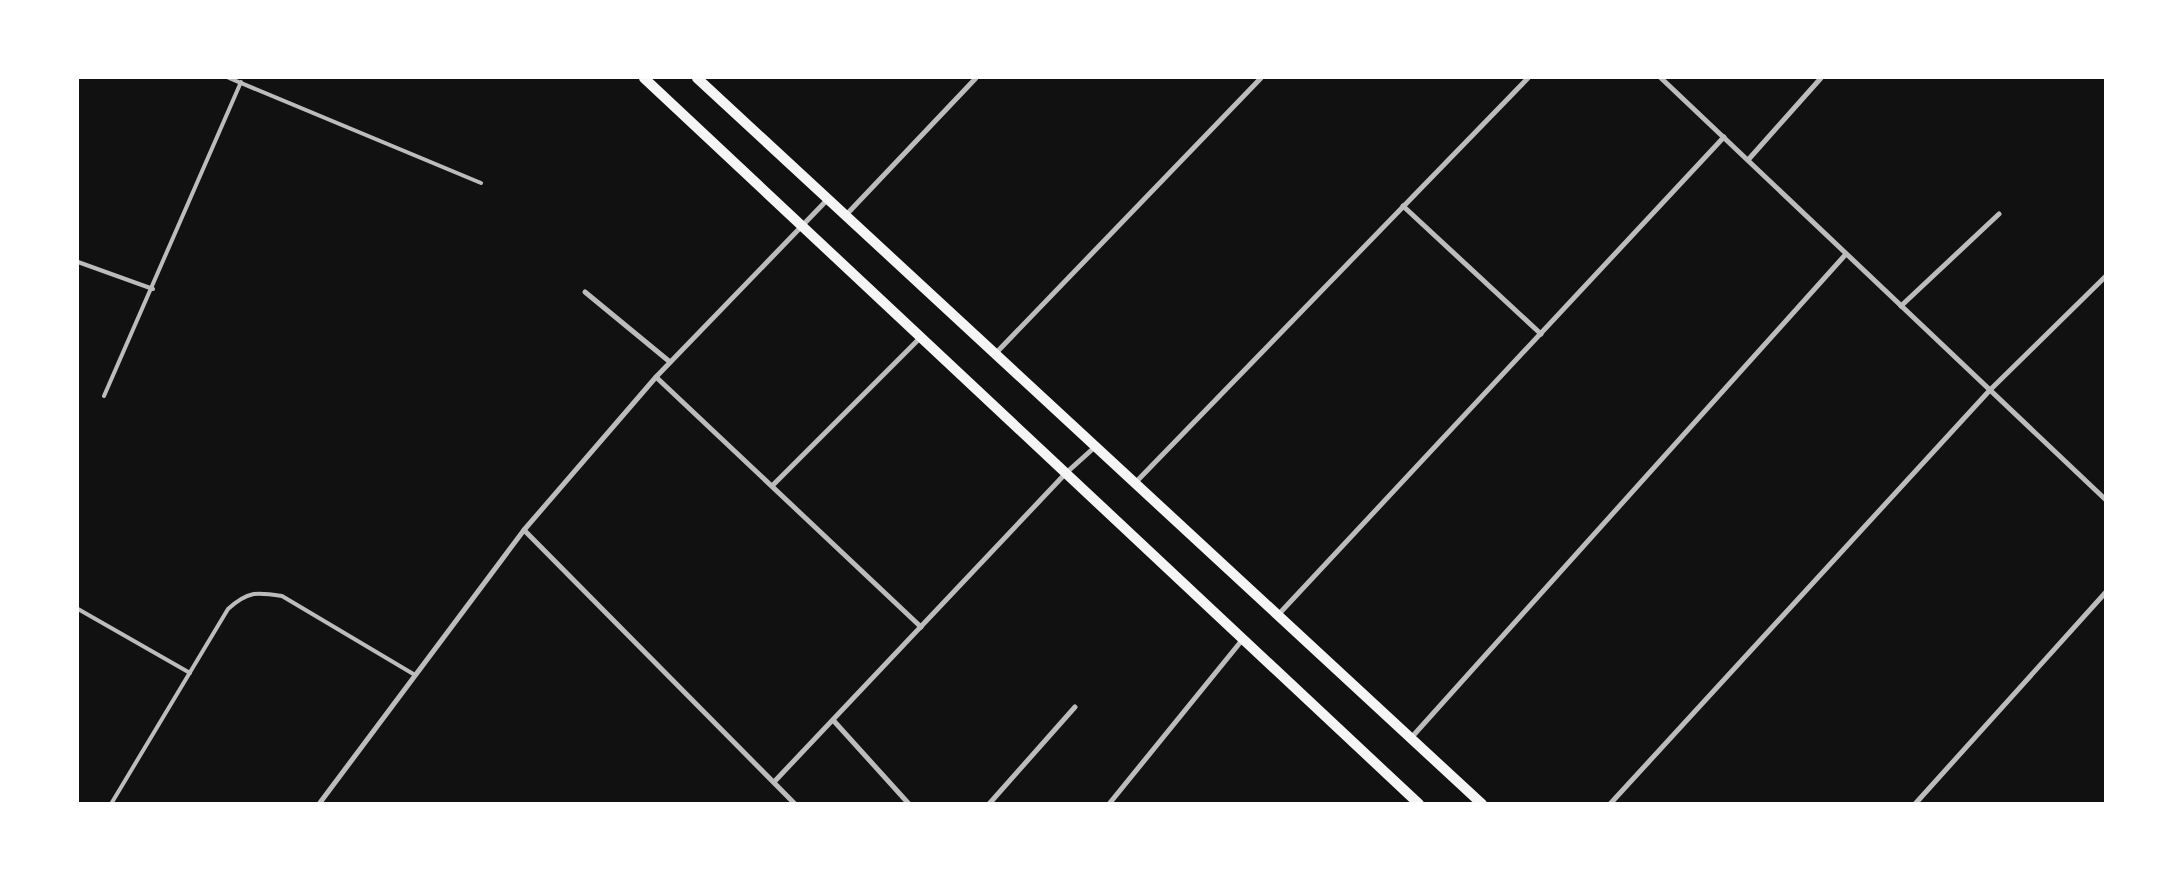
<svg xmlns="http://www.w3.org/2000/svg" width="2183" height="881" font-family="'Roboto Serif',serif">
<style>
.lines{fill:none;stroke-linecap:round;stroke-linejoin:round}
.service{stroke:#bcbcbc;stroke-width:4}
.minor{stroke:#bcbcbc;stroke-width:5}
.secondary{stroke:#f5f5f5;stroke-width:10}
</style>
<rect width="100%" height="100%" fill="#111"/>
<g class="lines">
<g class="service">
<path d="M 229,78 L 481,183"/>
<path d="M 78,262 L 153,289"/>
<path d="M 104,396 L 241,82"/>
<path d="M 78,609 L 190,673"/>
<path d="M 111,804 L 228,609 C 248,591 256,592 282,596 L 415,675"/>
</g>
<g class="minor">
<path d="M 1661,78 L 2106,500"/>
<path d="M 1748,160 L 1821,78"/>
<path d="M 1403,206 L 1541,334"/>
<path d="M 846,215 L 976,78"/>
<path d="M 585,292 L 670,362"/>
<path d="M 1901,306 L 1999,214"/>
<path d="M 996,353 L 1261,78"/>
<path d="M 656,377 L 921,627"/>
<path d="M 1135,483 L 1528,78"/>
<path d="M 772,486 L 921,337"/>
<path d="M 524,530 L 795,804"/>
<path d="M 1278,615 L 1724,137"/>
<path d="M 833,720 L 909,804"/>
<path d="M 1411,738 L 1846,254"/>
<path d="M 774,782 L 1066,473 L 1096,446"/>
<path d="M 319,804 L 524,530 L 656,377 L 828,199"/>
<path d="M 989,804 L 1075,707"/>
<path d="M 1109,804 L 1243,639"/>
<path d="M 1610,804 L 1990,390 L 2106,276"/>
<path d="M 1915,804 L 2106,592"/>
</g>
<g class="secondary">
<path d="M 644,78 L 1419,804"/>
<path d="M 697,78 L 1482,804"/>
</g>
</g>
<rect width="2183" height="881" fill="none" stroke="#ffffff" stroke-width="158"/>
</svg>
